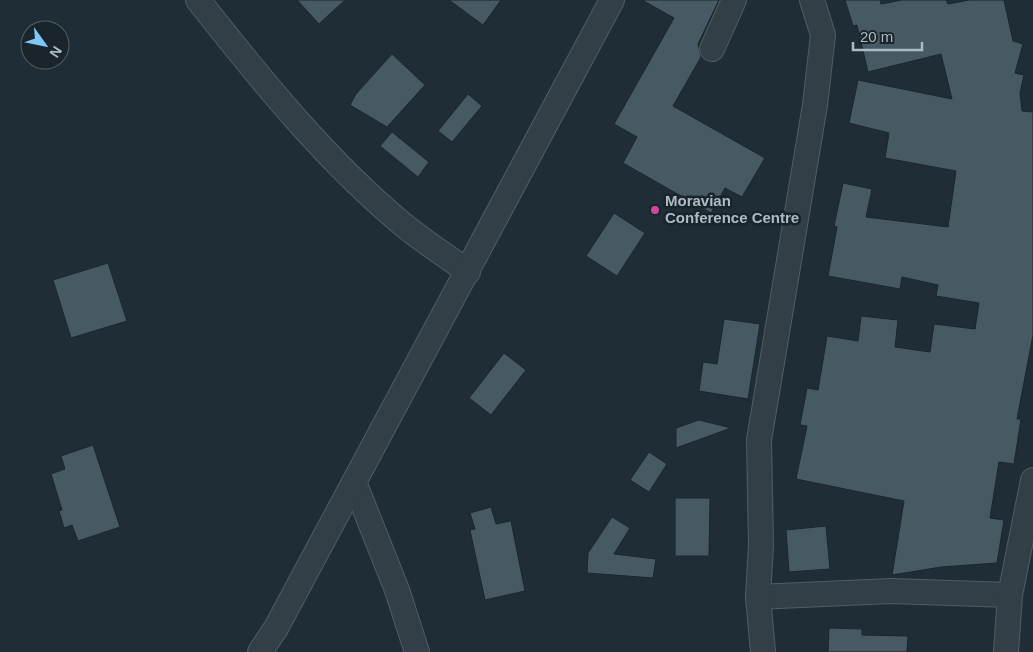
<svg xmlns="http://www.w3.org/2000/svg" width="1033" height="652" font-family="Arial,sans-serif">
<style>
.building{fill:#475962;stroke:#1a262d}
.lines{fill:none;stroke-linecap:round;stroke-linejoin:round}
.minor-casing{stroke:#505d65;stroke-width:26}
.minor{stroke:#333f47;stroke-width:24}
.hotel-dot{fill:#d1479c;stroke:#19242b;stroke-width:2}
.labels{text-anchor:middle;stroke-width:5;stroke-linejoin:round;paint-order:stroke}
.poi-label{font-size:15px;font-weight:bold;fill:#adbbc4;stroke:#19242b;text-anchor:start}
</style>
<rect width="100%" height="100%" fill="#1f2e36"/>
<g class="building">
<path d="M 297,0 L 345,0 L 319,24 Z"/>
<path d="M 449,0 L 501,0 L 483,25 Z"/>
<path d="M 642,0 L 719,0 L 698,44 L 701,57 L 673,106 L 765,158 L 742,197 L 725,188 L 711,213 L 623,163 L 637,137 L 614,124 L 674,18 Z"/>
<path d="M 845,0 L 880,0 L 881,4 L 902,0 L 946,0 L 948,4 L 969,0 L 1004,0 L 1013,41 L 1023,44 L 1015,73 L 1024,75 L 1020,93 L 1022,111 L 1033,112 L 1033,335 L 1017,419 L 1021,419 L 1014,464 L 999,462 L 990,518 L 1004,520 L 997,563 L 941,567 L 892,575 L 904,501 L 796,479 L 807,426 L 800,425 L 807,388 L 818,390 L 827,336 L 858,341 L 861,316 L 898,320 L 895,347 L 930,352 L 934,324 L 975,329 L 979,303 L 936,296 L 938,285 L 902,277 L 900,289 L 828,276 L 837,227 L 834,226 L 843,183 L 872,189 L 866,217 L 948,227 L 956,171 L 885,158 L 889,133 L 849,123 L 858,80 L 952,99 L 941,54 L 868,72 L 857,25 L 853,26 Z"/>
<path d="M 392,54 L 425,85 L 387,127 L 350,105 L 356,94 Z"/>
<path d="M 468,94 L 482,106 L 452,142 L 438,131 Z"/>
<path d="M 392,132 L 429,162 L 418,177 L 380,146 Z"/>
<path d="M 614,213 L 645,233 L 617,276 L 586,256 Z"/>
<path d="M 108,263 L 127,321 L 71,338 L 53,280 Z"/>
<path d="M 724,319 L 760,324 L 748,399 L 699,391 L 703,362 L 717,364 Z"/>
<path d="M 504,353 L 526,370 L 491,415 L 469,398 Z"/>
<path d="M 699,420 L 731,428 L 676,448 L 676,428 Z"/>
<path d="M 93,445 L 120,527 L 78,541 L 72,525 L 64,528 L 59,511 L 62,510 L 51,474 L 65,469 L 61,456 Z"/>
<path d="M 649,452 L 667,464 L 649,492 L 630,480 Z"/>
<path d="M 675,498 L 710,498 L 709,556 L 675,556 Z"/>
<path d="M 491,507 L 496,524 L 511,521 L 525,591 L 485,600 L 470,530 L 475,529 L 470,513 Z"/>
<path d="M 612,517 L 630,528 L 614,554 L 656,559 L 653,578 L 587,573 L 588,553 Z"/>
<path d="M 826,526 L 830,569 L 789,572 L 786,530 Z"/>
<path d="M 829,628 L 862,629 L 862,635 L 908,636 L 907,652 L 828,652 Z"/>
</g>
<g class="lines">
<g class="minor-casing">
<g id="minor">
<path d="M 198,0 C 261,80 327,162 406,227 C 426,243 448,257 468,272"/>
<path d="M 712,49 L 734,0"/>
<path d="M 354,482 L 397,590 L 417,652"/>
<path d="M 758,597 L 891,591 L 1010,595"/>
<path d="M 260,652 L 276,628 L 612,0"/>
<path d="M 763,652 L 758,597 L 761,545 L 759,440 L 815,105 L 823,35 L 812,0"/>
<path d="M 1006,652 L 1010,595 L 1033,480"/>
</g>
</g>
<use href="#minor" class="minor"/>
</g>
<circle class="hotel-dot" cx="655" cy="210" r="5"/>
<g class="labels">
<g class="poi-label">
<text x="665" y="206">Moravian<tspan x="665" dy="17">Conference Centre</tspan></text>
</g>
</g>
<g transform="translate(45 45) rotate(123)"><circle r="24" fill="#19242b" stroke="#546068"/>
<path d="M0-4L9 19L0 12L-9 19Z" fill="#7ec7f7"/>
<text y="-8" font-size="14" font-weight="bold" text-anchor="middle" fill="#adbbc4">N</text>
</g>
<path d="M853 42v8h69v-8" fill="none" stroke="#adbbc4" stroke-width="2.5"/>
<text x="860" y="42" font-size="15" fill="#adbbc4" stroke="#19242b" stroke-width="4" paint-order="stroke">20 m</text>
</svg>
